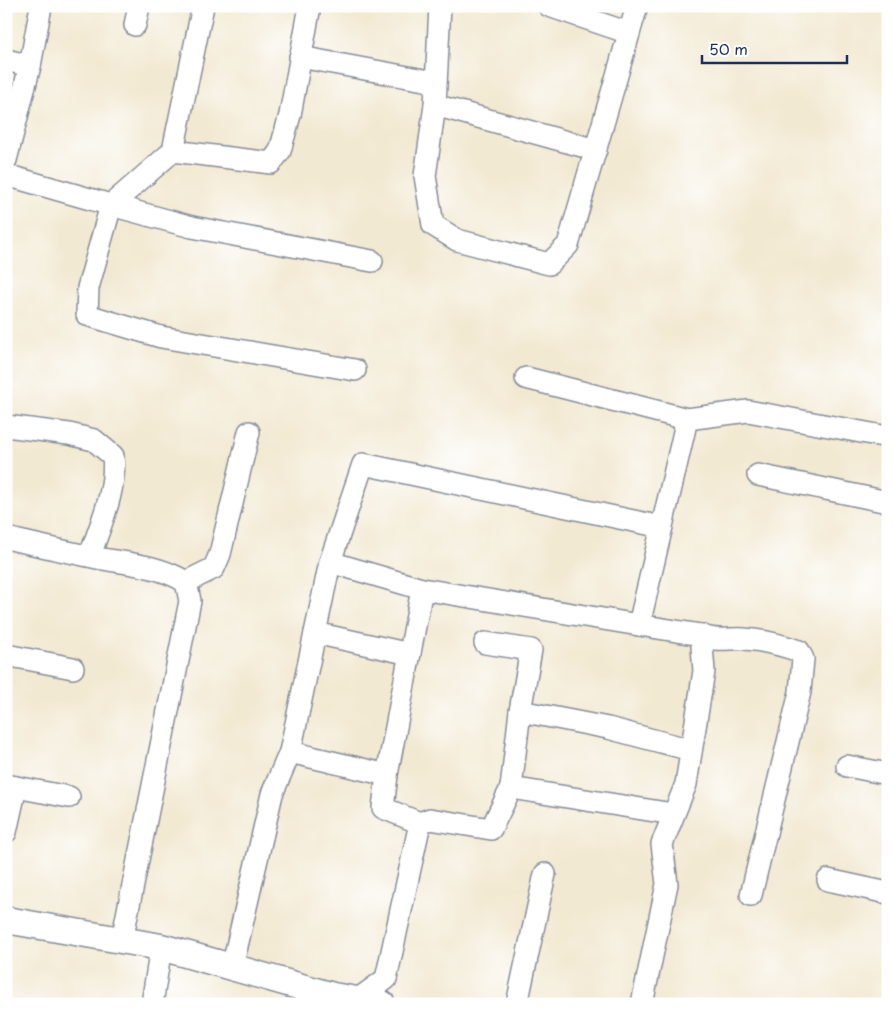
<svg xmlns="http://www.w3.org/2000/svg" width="894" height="1010" font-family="'Playpen Sans',sans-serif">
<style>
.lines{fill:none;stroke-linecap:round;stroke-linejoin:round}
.minor-casing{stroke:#868c98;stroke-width:24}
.tertiary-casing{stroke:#868c98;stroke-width:29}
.minor{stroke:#fff;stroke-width:21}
.tertiary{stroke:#fff;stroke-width:26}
</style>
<rect width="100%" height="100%" fill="#fff"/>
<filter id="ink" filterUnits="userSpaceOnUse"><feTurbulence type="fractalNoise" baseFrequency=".02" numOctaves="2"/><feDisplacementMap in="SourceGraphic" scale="10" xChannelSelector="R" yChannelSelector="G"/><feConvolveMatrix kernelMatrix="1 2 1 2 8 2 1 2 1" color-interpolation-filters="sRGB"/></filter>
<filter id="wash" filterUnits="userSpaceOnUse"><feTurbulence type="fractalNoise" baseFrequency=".0096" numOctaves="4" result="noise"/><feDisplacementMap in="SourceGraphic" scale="20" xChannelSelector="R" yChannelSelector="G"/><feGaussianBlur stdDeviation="1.12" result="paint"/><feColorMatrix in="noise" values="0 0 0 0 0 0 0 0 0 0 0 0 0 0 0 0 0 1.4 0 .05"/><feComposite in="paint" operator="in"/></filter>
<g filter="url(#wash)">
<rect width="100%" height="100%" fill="#f2e9d2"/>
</g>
<g filter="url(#ink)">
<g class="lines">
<g class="minor-casing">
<g id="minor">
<path d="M 440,6 L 435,105 L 425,176 L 433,225 L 457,240 L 549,264 L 568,245 L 637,6"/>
<path d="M 549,6 L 629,33"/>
<path d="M 135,25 L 139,6"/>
<path d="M 300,57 L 435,82"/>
<path d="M 6,60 L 30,66"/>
<path d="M 435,105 L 596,150"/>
<path d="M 173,151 L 203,6"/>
<path d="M 6,160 L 30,66 L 41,6"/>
<path d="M 6,175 L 111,205 L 173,151 L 271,163 L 280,151 L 290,115 L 310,6"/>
<path d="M 355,370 L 161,337 L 87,315 L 88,288 L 111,205 L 192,227 L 372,261"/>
<path d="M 526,378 L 687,419"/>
<path d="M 6,426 L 69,434 L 94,440 L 113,456 C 117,490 100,525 90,556"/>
<path d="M 758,475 L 888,502"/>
<path d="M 662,527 L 363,464 L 330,562 L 290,752 L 387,775 L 422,589 L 639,625 L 687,419 L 748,411 L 888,437"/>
<path d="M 6,538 C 37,545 67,552 97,558 C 129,564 158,565 186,582 L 190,601 L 122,940"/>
<path d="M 330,562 L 422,589"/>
<path d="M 186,582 L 214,568 L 220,554 L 249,432"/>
<path d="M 639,625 L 701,635 C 714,642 729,638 744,639 C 763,640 781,645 799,651 L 803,659 L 800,692 L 751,895"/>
<path d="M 315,633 L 410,654"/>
<path d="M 485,643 L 531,650 L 520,711"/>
<path d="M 6,655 L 73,668"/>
<path d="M 847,766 L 888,774"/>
<path d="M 387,775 L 383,808 L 420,823 L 430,819 L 491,829 L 511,788"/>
<path d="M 6,785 L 16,787 L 6,832"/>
<path d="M 16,787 L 69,797"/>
<path d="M 673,814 L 511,788 L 520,711 L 608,728 L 691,750"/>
<path d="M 828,880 L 888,893"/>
<path d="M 232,968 L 272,794 L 290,752"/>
<path d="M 152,1004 L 161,947"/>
<path d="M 356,1004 L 357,1000 L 386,979 L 420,823"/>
<path d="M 517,1004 L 545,874"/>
<path d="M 642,1004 L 667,884 L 662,844 L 686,784 L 704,671 L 701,635"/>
</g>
</g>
<g class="tertiary-casing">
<path id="tertiary" d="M 6,920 L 161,947 L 333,996 L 382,1004"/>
</g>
<use href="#minor" class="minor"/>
<use href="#tertiary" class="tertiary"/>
</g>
</g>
<rect width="894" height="1010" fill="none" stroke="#fff" stroke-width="25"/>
<path d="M702 55v8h145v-8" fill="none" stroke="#1b2f5e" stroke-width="2.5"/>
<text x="709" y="55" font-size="15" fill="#1b2f5e" stroke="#ffffff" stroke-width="4" paint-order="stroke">50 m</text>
</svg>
